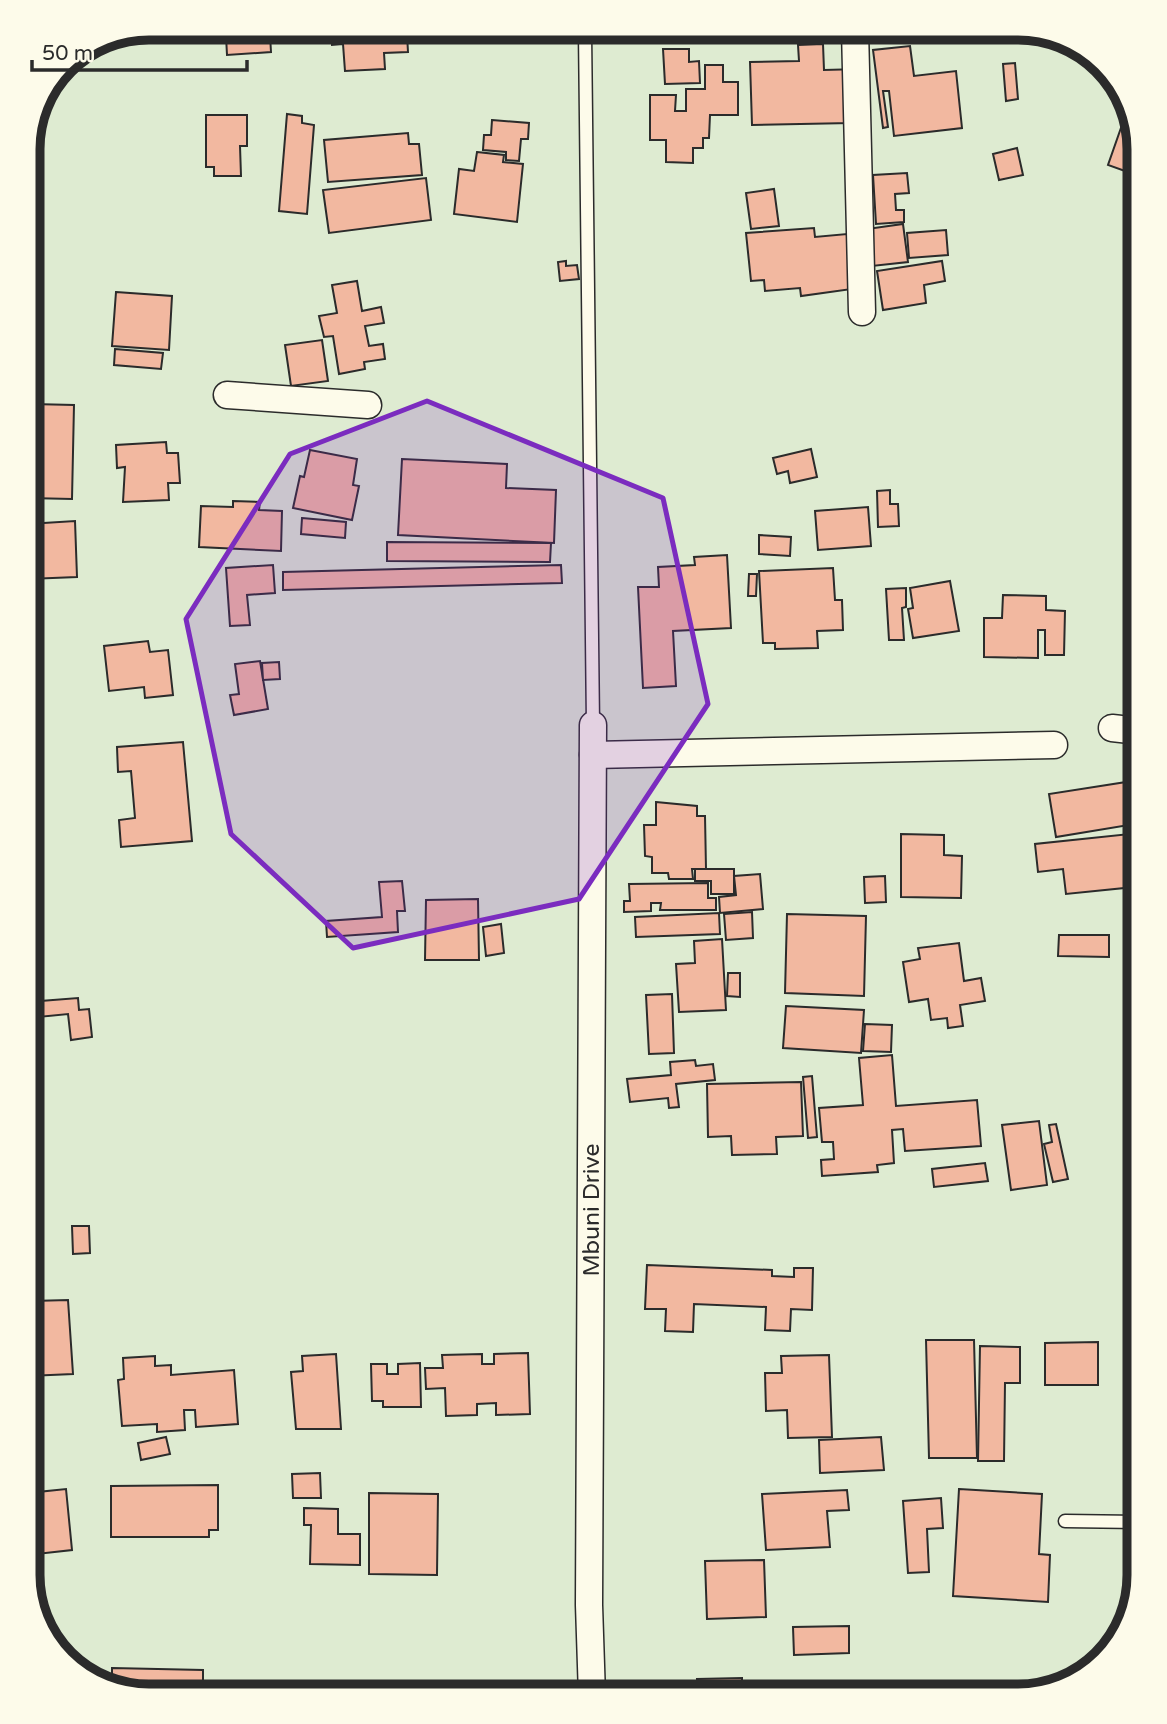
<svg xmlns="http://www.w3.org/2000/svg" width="1167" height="1724" font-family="'Varela Round',sans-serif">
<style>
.green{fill:#deebd1;stroke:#74746e;stroke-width:2}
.building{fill:#f2b8a0;stroke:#2b2b2b;stroke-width:2}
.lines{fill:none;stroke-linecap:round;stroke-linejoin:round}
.lane-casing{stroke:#2b2b2b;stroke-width:15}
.street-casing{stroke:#2b2b2b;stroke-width:29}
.lane{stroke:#fdfbea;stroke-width:12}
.street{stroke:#fdfbea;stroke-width:26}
.marked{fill:#7b2cbf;fill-opacity:0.2;stroke:#7b2cbf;stroke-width:5;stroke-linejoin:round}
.labels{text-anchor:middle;stroke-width:5;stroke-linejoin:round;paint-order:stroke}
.street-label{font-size:23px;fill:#2b2b2b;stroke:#fdfbea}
.rim{fill:none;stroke:#2b2b2b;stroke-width:9}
</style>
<rect width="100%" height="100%" fill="#fdfbea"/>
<path class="green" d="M 1026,28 L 1079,44 L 1123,89 L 1139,149 L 1139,1575 L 1123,1636 L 1078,1680 L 1018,1696 L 141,1696 L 82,1676 L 44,1635 L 28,1575 L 28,141 L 64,63 L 103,37 Z"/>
<g class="building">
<path d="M 407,34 L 408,52 L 384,53 L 385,69 L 345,71 L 343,44 L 332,45 L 332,35 Z"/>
<path d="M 270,35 L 271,52 L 227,55 L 226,36 Z"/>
<path d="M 823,44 L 824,70 L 860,69 L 851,123 L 752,125 L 750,62 L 799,61 L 798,45 Z"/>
<path d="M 910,46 L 914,76 L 956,71 L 962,128 L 894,136 L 889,91 L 883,91 L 888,127 L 883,128 L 873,50 Z"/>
<path d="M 663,49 L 689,49 L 689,62 L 699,61 L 700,83 L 665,84 Z"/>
<path d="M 1015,63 L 1018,99 L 1006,101 L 1003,64 Z"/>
<path d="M 705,65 L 723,65 L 723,82 L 738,82 L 738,115 L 710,115 L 709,138 L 703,138 L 703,148 L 693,148 L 693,163 L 666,162 L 666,140 L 650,140 L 650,95 L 676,95 L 675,111 L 686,111 L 686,89 L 705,89 Z"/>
<path d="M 1114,80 L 1123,89 L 1121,97 L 1110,94 Z"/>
<path d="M 287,114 L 302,116 L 302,123 L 314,125 L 307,214 L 279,211 Z"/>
<path d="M 206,115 L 247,115 L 247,146 L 240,146 L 241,176 L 214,176 L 214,167 L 206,167 Z"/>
<path d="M 492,120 L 529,123 L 528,139 L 521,139 L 519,161 L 506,160 L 506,152 L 483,150 L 484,135 L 491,135 Z"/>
<path d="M 1122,125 L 1134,129 L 1139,149 L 1139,176 L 1108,165 Z"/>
<path d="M 408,133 L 409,144 L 419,144 L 422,175 L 328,182 L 324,140 Z"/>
<path d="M 1017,148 L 1023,175 L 999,180 L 993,154 Z"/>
<path d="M 477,152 L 504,155 L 503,162 L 523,164 L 517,222 L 454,214 L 459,169 L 474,171 Z"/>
<path d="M 907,173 L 909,193 L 895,194 L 896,210 L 904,210 L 904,222 L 876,224 L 873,175 Z"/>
<path d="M 426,178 L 431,220 L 329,233 L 323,190 Z"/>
<path d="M 774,189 L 779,226 L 751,229 L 746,193 Z"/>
<path d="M 903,224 L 908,262 L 872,266 L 867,229 Z"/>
<path d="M 814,228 L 815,237 L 847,234 L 852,289 L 801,296 L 800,288 L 765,291 L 764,280 L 751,281 L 746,233 Z"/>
<path d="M 946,230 L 948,255 L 909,258 L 907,233 Z"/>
<path d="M 566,261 L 566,266 L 577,265 L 579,279 L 560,281 L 558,262 Z"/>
<path d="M 942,261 L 945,281 L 924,285 L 926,303 L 883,310 L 877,271 Z"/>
<path d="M 357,281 L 362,311 L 381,307 L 384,323 L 365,326 L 369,346 L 383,344 L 385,359 L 364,362 L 365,369 L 339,374 L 333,336 L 324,337 L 319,316 L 337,313 L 332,285 Z"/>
<path d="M 116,292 L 172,296 L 169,350 L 112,346 Z"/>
<path d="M 322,340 L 328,381 L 291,386 L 285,345 Z"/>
<path d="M 115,349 L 163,353 L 161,369 L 114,365 Z"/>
<path d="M 32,404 L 74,405 L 72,499 L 28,498 L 28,484 L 34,484 L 34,462 L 28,462 Z"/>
<path d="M 166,442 L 167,453 L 178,453 L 180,483 L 168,483 L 169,500 L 123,502 L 125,467 L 117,468 L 116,445 Z"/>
<path d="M 811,449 L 817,477 L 790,483 L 788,471 L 777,474 L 773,458 Z"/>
<path d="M 310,450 L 357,459 L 353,485 L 359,486 L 352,520 L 293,508 L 300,476 L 304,477 Z"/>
<path d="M 402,459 L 507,464 L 506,488 L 556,490 L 554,543 L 398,535 Z"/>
<path d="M 890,490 L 890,504 L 898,504 L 899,526 L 878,527 L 877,491 Z"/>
<path d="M 233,501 L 260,502 L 259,510 L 282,511 L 281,551 L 199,547 L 201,506 L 233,507 Z"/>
<path d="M 868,507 L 871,546 L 818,550 L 815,511 Z"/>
<path d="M 302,518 L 346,522 L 345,538 L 301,534 Z"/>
<path d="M 75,521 L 77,577 L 28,579 L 28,524 Z"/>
<path d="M 759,535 L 791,537 L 790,556 L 759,554 Z"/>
<path d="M 387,542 L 551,543 L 550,562 L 387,561 Z"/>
<path d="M 727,555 L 731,628 L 673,631 L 676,686 L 643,688 L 638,587 L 659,587 L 658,567 L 695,565 L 694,557 Z"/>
<path d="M 273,565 L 275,593 L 247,595 L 250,625 L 230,626 L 226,568 Z"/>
<path d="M 561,565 L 562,583 L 283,590 L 283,572 Z"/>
<path d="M 833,568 L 835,600 L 842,600 L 843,630 L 817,631 L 818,648 L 775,649 L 775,643 L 763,643 L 759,571 Z"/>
<path d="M 749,574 L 757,574 L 756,596 L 748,596 Z"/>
<path d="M 950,581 L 959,631 L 913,638 L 908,609 L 913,608 L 910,588 Z"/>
<path d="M 906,588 L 906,607 L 902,608 L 904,640 L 889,640 L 886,589 Z"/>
<path d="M 1003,595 L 1046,596 L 1046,610 L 1065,611 L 1064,655 L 1045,655 L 1045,630 L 1038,630 L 1038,658 L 984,657 L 984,618 L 1002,618 Z"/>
<path d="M 148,641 L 150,652 L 168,650 L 173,695 L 145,698 L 144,687 L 109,691 L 104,646 Z"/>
<path d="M 260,661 L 268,709 L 234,715 L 230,695 L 239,694 L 235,664 Z"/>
<path d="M 279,662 L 280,679 L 263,680 L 262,663 Z"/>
<path d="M 183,742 L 192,841 L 121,847 L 119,820 L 135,818 L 131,771 L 118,772 L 117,747 Z"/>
<path d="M 1139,780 L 1139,816 L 1128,818 L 1129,825 L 1056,837 L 1049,794 Z"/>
<path d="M 656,802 L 697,806 L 697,816 L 705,816 L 706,869 L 692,869 L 693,879 L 669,879 L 668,873 L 652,873 L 652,857 L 645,856 L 644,825 L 656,825 Z"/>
<path d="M 1139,833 L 1139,868 L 1132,869 L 1134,887 L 1066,894 L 1063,869 L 1038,872 L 1035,844 Z"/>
<path d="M 901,834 L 944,835 L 944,855 L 962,856 L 961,898 L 901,897 Z"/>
<path d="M 695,869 L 734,869 L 734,894 L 711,894 L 711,881 L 695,881 Z"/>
<path d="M 760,874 L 763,909 L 720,913 L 719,897 L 736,895 L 734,876 Z"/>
<path d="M 885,876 L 886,902 L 865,903 L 864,877 Z"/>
<path d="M 402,881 L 405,911 L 397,911 L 398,932 L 327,937 L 326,921 L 382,917 L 379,882 Z"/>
<path d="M 708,883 L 708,898 L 716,898 L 716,910 L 660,910 L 661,903 L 651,903 L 651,911 L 624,912 L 624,901 L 630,901 L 629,884 Z"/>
<path d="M 478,899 L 479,960 L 425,960 L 426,900 Z"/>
<path d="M 752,912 L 753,938 L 726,940 L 724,914 Z"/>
<path d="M 719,913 L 720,934 L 636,937 L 635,917 Z"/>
<path d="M 787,914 L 866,916 L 864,996 L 785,993 Z"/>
<path d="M 501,924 L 504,953 L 486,956 L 483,927 Z"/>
<path d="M 1059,935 L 1109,935 L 1109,957 L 1058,956 Z"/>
<path d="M 722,939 L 726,1010 L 679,1012 L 676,964 L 695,963 L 694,941 Z"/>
<path d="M 959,943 L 964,981 L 981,978 L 985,1001 L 960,1005 L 963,1026 L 948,1028 L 947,1018 L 931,1020 L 928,999 L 909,1002 L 903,962 L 920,959 L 918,948 Z"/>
<path d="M 728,973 L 740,973 L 740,997 L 727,996 Z"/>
<path d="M 672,994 L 674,1053 L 649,1054 L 646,995 Z"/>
<path d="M 78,998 L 79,1010 L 89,1009 L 92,1037 L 71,1040 L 68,1014 L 28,1018 L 28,1002 Z"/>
<path d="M 786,1006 L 864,1010 L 861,1053 L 783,1048 Z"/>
<path d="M 865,1024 L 892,1025 L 891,1052 L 863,1051 Z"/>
<path d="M 892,1055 L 896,1106 L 977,1100 L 981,1146 L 905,1151 L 903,1129 L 892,1130 L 894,1163 L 877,1165 L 878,1172 L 822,1176 L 821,1160 L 834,1159 L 833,1142 L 822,1142 L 819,1108 L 863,1105 L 859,1058 Z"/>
<path d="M 695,1060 L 696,1066 L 713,1064 L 715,1080 L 676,1084 L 679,1107 L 669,1108 L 668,1098 L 630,1102 L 627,1079 L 671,1075 L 670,1062 Z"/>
<path d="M 812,1076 L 817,1137 L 808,1138 L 803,1077 Z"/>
<path d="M 801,1082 L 803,1136 L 776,1137 L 777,1154 L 732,1155 L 731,1136 L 708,1137 L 707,1084 Z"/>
<path d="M 1130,1091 L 1139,1091 L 1139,1161 L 1131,1161 Z"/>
<path d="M 1039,1121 L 1047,1185 L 1011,1190 L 1002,1125 Z"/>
<path d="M 1056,1124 L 1068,1179 L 1053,1182 L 1044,1144 L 1052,1142 L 1049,1125 Z"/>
<path d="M 985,1163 L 988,1181 L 934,1187 L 932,1169 Z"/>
<path d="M 72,1226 L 89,1226 L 90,1253 L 73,1254 Z"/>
<path d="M 647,1265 L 772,1270 L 772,1276 L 794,1277 L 794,1268 L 813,1268 L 812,1310 L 791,1309 L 790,1331 L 765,1330 L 766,1307 L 694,1304 L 693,1332 L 665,1331 L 666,1309 L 645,1309 Z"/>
<path d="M 68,1300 L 73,1374 L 28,1376 L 28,1325 L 33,1325 L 32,1301 Z"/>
<path d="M 926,1340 L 974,1340 L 977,1458 L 929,1458 Z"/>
<path d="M 1098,1342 L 1098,1385 L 1045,1385 L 1045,1343 Z"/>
<path d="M 980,1346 L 1020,1347 L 1020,1383 L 1005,1383 L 1004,1461 L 978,1461 Z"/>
<path d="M 528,1353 L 530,1414 L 496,1415 L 496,1403 L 477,1404 L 477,1415 L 446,1416 L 445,1388 L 426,1389 L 425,1368 L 443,1368 L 442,1355 L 482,1354 L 482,1364 L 494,1364 L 494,1354 Z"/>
<path d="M 336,1354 L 341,1429 L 296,1429 L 291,1372 L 303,1371 L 302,1356 Z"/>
<path d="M 829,1355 L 832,1437 L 788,1438 L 787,1410 L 766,1411 L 765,1373 L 782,1373 L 781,1356 Z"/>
<path d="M 155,1356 L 155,1366 L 171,1365 L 171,1375 L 234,1370 L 238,1424 L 196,1427 L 195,1410 L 184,1410 L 185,1430 L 157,1432 L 157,1424 L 122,1426 L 118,1380 L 124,1379 L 123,1358 Z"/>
<path d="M 420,1363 L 421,1407 L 383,1407 L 383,1401 L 372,1401 L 371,1364 L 387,1364 L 387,1374 L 398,1374 L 398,1364 Z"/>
<path d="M 166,1437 L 170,1454 L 141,1460 L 138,1443 Z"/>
<path d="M 881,1437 L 884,1470 L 820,1473 L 819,1440 Z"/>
<path d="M 320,1473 L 321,1498 L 293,1498 L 292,1474 Z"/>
<path d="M 218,1485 L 218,1530 L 209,1530 L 209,1537 L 111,1537 L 111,1486 Z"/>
<path d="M 66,1489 L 72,1550 L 28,1555 L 28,1511 L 41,1510 L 38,1492 Z"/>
<path d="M 959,1489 L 1042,1494 L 1039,1554 L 1050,1555 L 1048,1602 L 953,1596 Z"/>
<path d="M 847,1490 L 849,1510 L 827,1511 L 830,1547 L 766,1550 L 762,1494 Z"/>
<path d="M 369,1493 L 438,1494 L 437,1575 L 369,1574 Z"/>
<path d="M 941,1498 L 943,1528 L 927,1529 L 929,1572 L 908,1573 L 903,1501 Z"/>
<path d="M 304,1508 L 338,1509 L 338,1534 L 360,1534 L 360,1565 L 310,1564 L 311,1525 L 304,1525 Z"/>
<path d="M 764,1560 L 766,1617 L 707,1619 L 705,1561 Z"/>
<path d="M 849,1626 L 849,1653 L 794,1655 L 793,1627 Z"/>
<path d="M 112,1668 L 203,1670 L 203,1696 L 141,1696 L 112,1686 Z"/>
<path d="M 742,1678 L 742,1693 L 754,1693 L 754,1696 L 698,1696 L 697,1679 Z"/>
</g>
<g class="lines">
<g class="lane-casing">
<g id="lane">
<path d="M 585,32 L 593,725"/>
<path d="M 1065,1521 L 1139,1522"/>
</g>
</g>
<g class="street-casing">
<g id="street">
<path d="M 855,30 L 862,312"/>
<path d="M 227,395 L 368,405"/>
<path d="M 1112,728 L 1139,731"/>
<path d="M 593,755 L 1054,745"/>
<path d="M 592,1696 L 589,1605 L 593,725"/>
</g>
</g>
<use href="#lane" class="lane"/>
<use href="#street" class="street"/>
</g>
<path class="marked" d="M 427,401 L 663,498 L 708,704 L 579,899 L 353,948 L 231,834 L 186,619 L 290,454 Z"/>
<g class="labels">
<g class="street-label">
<text transform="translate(591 1210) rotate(-90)" y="8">Mbuni Drive</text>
</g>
</g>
<path d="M0 0H1167V1724H0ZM149 40H1018A109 109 0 0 1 1127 149V1575A109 109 0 0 1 1018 1684H149A109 109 0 0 1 40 1575V149A109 109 0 0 1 149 40Z" fill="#fdfbea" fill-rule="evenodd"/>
<path class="rim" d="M149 40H1018A109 109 0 0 1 1127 149V1575A109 109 0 0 1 1018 1684H149A109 109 0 0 1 40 1575V149A109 109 0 0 1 149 40Z"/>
<path d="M32 60v10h215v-10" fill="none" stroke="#2b2b2b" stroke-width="3.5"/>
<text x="42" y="60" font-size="21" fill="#2b2b2b" stroke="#fdfbea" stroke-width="5" paint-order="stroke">50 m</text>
</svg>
